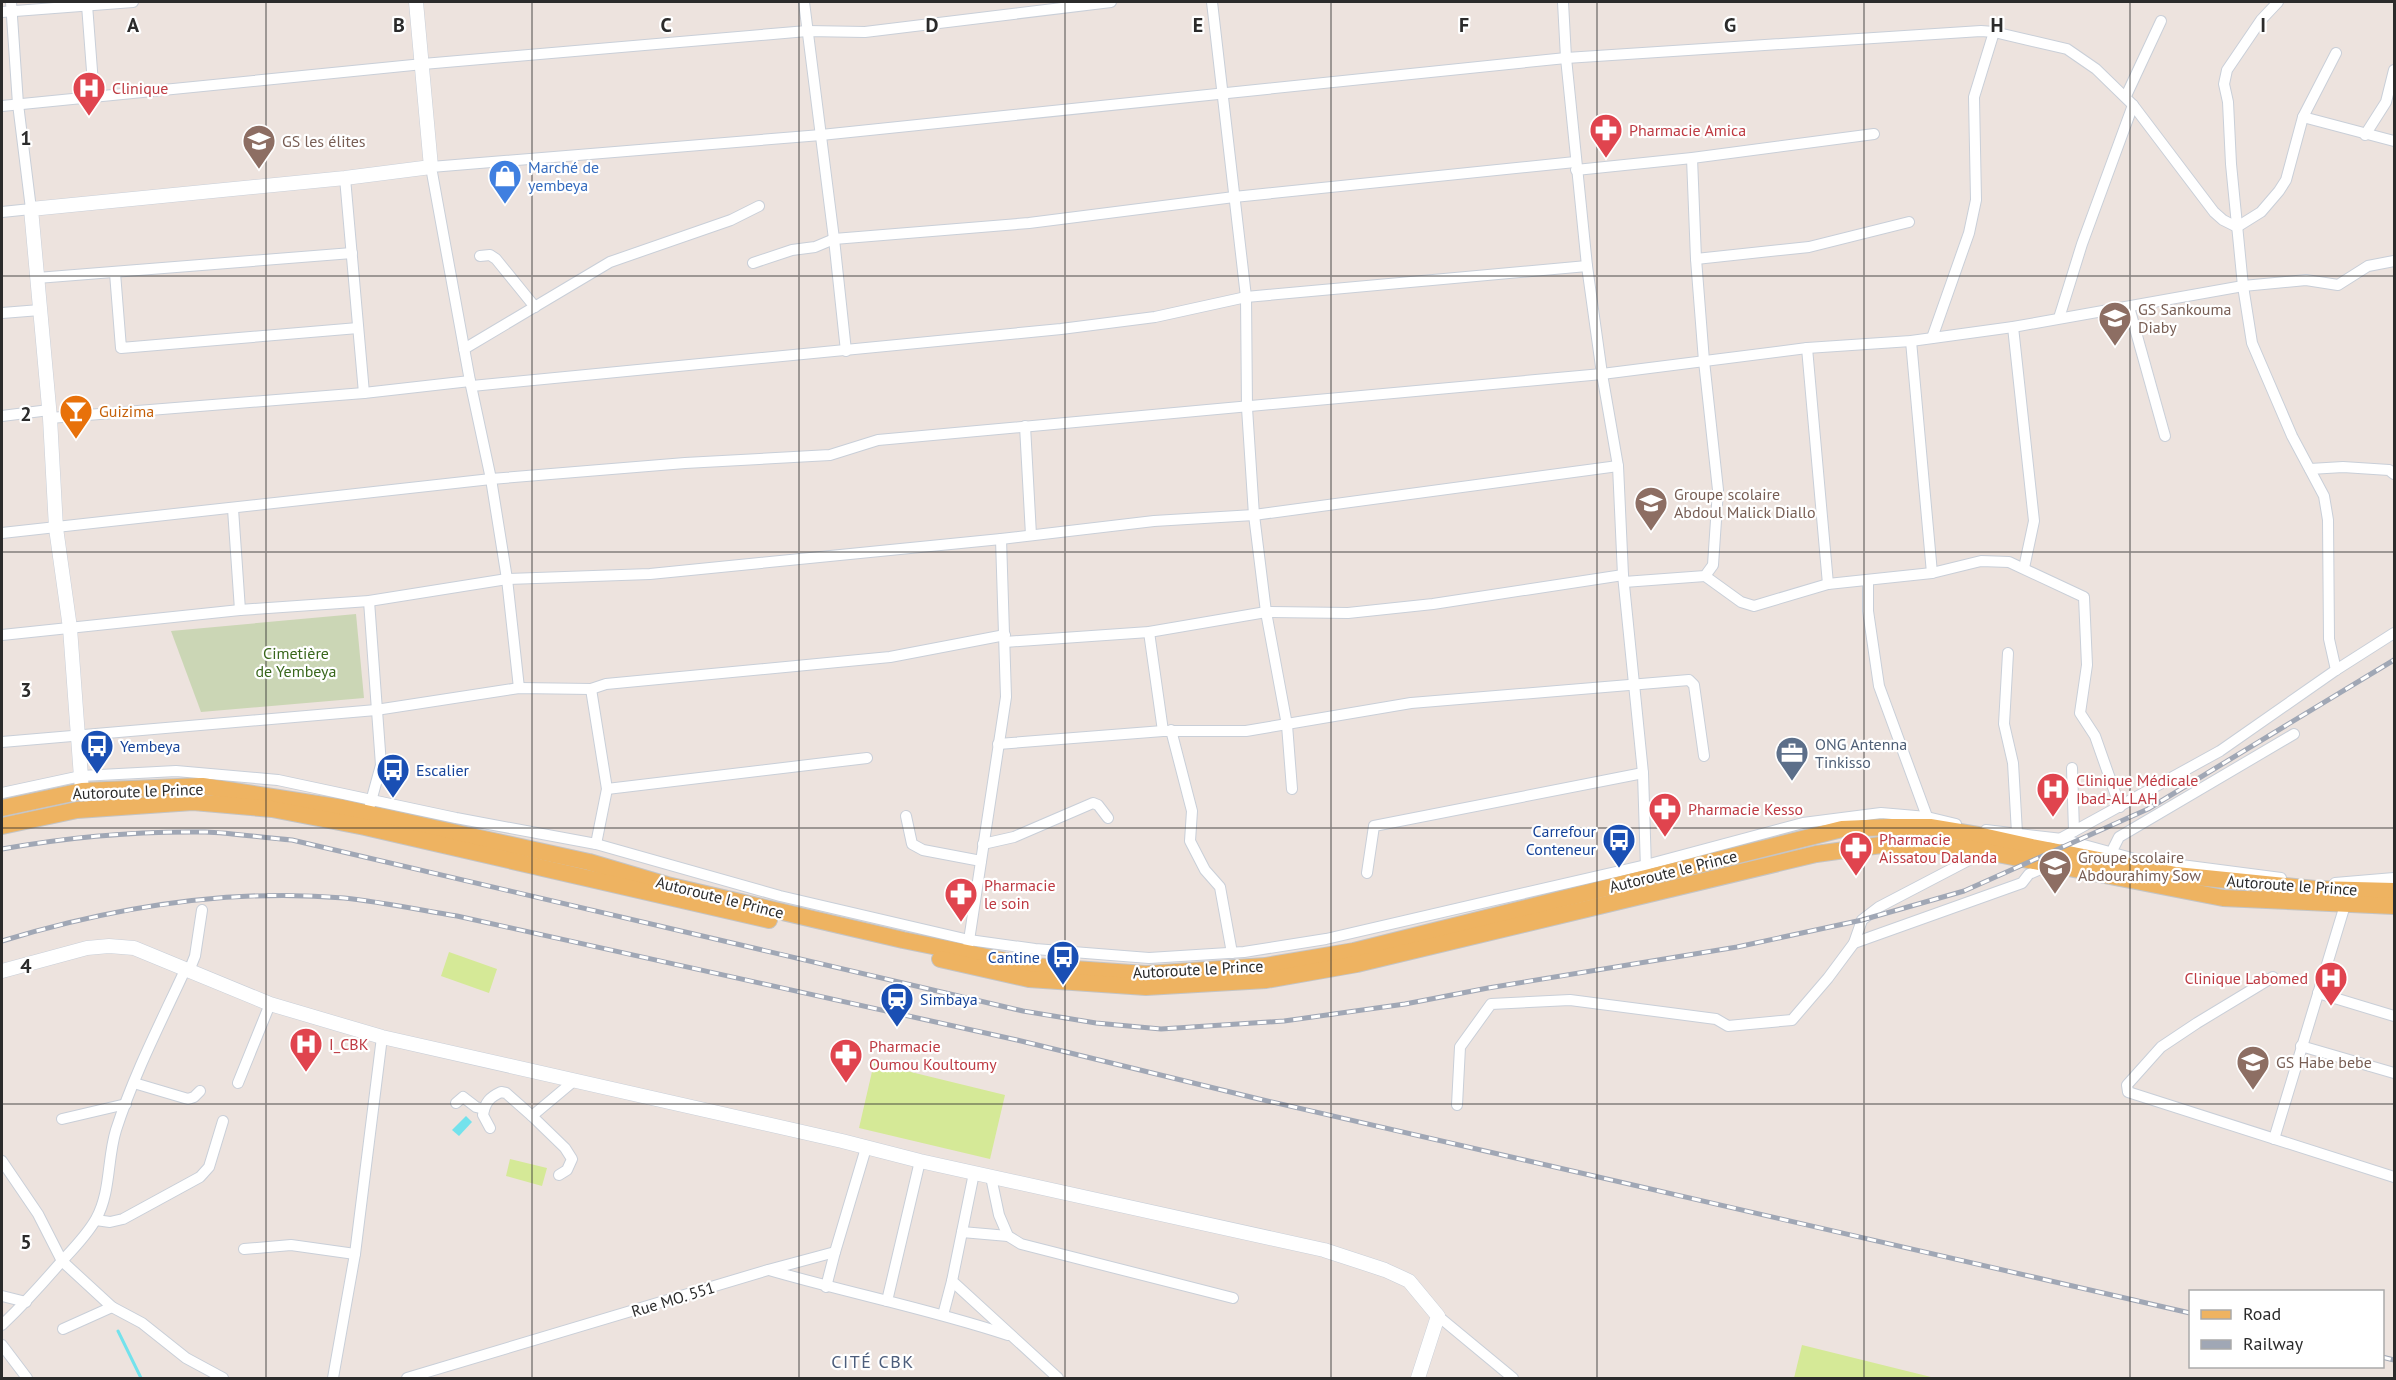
<svg xmlns="http://www.w3.org/2000/svg" width="2396" height="1380" font-family="'PT Sans',sans-serif">
<style>
.cemetery{fill:#cbd6b5}
.pitch{fill:#d5e997}
.water{fill:#73e2ec}
.lines{fill:none;stroke-linecap:round;stroke-linejoin:round}
.stream{stroke:#73e2ec;stroke-width:3}
.minor-casing{stroke:#c9cfd8;stroke-width:12}
.tertiary-casing{stroke:#c9cfd8;stroke-width:15}
.primary-casing{stroke:#c4c4c4;stroke-width:18}
.minor{stroke:#fff;stroke-width:10}
.tertiary{stroke:#fff;stroke-width:14}
.primary{stroke:#eeb361;stroke-width:16}
.rail-casing{stroke:#a0a7b5;stroke-width:5}
.rail{stroke:#fff;stroke-width:3;stroke-dasharray:9;stroke-linecap:butt}
.grid{fill:none;stroke:#2b2b2b;stroke-width:1.5;stroke-opacity:0.55}
.labels{text-anchor:middle;stroke-width:4.5;stroke-linejoin:round;paint-order:stroke}
.health-label{font-size:16px;fill:#be3a42;stroke:#fff;text-anchor:start}
.education-label{font-size:16px;fill:#785e54;stroke:#fff;text-anchor:start}
.shop-label{font-size:16px;fill:#366cbe;stroke:#fff;text-anchor:start}
.food-label{font-size:16px;fill:#c56008;stroke:#fff;text-anchor:start}
.park-label{font-size:16px;fill:#39671c;stroke:#fff}
.service-label{font-size:16px;fill:#4e5e75;stroke:#fff;text-anchor:start}
.transit-label{font-size:16px;fill:#164399;stroke:#fff;text-anchor:start}
.street-label{font-size:16px;fill:#2b2b2b;stroke:#fff}
.neighbourhood-label{font-size:18px;letter-spacing:1.5px;fill:#4c5d7b;stroke:#fff}
.grid-label{font-size:20px;text-anchor:middle;font-weight:bold;fill:#2b2b2b;stroke:#fff;stroke-width:4.5;stroke-linejoin:round;paint-order:stroke}
</style>
<rect width="100%" height="100%" fill="#ede3de"/>
<path class="cemetery" d="M 356,614 L 364,698 L 201,712 L 171,631 Z"/>
<g class="pitch">
<path d="M 449,952 L 497,969 L 489,993 L 441,976 Z"/>
<path d="M 874,1063 L 1005,1095 L 990,1159 L 859,1128 Z"/>
<path d="M 510,1159 L 547,1168 L 542,1186 L 506,1176 Z"/>
<path d="M 1802,1345 L 1935,1378 L 1794,1378 Z"/>
</g>
<path class="water" d="M 466,1116 L 472,1122 L 459,1136 L 452,1130 Z"/>
<g class="lines">
<path class="stream" d="M 118,1331 L 141,1378"/>
<g class="minor-casing">
<g id="minor">
<path d="M 804,2 L 834,239 L 846,351"/>
<path d="M 1212,2 L 1246,297 L 1247,408 L 1254,515 L 1266,612 L 1287,725 L 1292,789"/>
<path d="M 1563,2 L 1566,58 L 1587,266 L 1602,374 L 1618,466 L 1623,575 L 1643,773 L 1646,869"/>
<path d="M 2278,2 L 2261,20 L 2227,70 L 2224,84 L 2228,102 L 2231,164 L 2243,286 L 2252,343 L 2292,436 L 2324,496 L 2328,520 L 2329,639 L 2336,670"/>
<path d="M 87,5 L 94,97"/>
<path d="M 2,12 L 133,2"/>
<path d="M 2126,96 L 2161,21"/>
<path d="M 2,106 L 423,64 L 807,31 L 865,32 L 1111,2"/>
<path d="M 2303,117 L 2394,141"/>
<path d="M 2365,135 L 2386,102 L 2394,70"/>
<path d="M 1576,170 L 1692,158 L 1874,134"/>
<path d="M 345,178 L 364,393"/>
<path d="M 2,212 L 31,209 L 18,104 L 11,2"/>
<path d="M 480,256 L 490,255 L 496,259 L 535,307"/>
<path d="M 1696,259 L 1809,247 L 1909,222"/>
<path d="M 753,263 L 792,250 L 815,247 L 834,239 L 1029,223 L 1234,197 L 1575,162"/>
<path d="M 115,273 L 121,348 L 358,328"/>
<path d="M 37,278 L 352,253"/>
<path d="M 2129,307 L 2165,436"/>
<path d="M 2,313 L 40,310"/>
<path d="M 2059,318 L 2082,244 L 2133,105"/>
<path d="M 2013,327 L 2034,521 L 2024,568"/>
<path d="M 1932,338 L 1969,233 L 1976,200 L 1974,97 L 1994,32"/>
<path d="M 1911,341 L 1932,573"/>
<path d="M 1807,348 L 1828,584"/>
<path d="M 464,349 L 610,262 L 731,220 L 759,206"/>
<path d="M 472,386 L 1061,329 L 1155,317 L 1246,297 L 1587,266"/>
<path d="M 2,416 L 49,410"/>
<path d="M 50,418 L 364,393 L 470,381"/>
<path d="M 1025,426 L 1031,535"/>
<path d="M 2310,469 L 2343,467 L 2389,470 L 2394,474"/>
<path d="M 233,509 L 240,610"/>
<path d="M 2,533 L 491,479 L 685,463 L 830,455 L 878,440 L 1602,374 L 1807,348 L 1911,341 L 2013,327 L 2243,286 L 2306,280 L 2338,285 L 2368,266 L 2394,261"/>
<path d="M 1705,576 L 1741,602 L 1754,606 L 1828,584 L 1932,573 L 1981,561 L 2009,562 L 2084,597 L 2087,665 L 2080,713 L 2095,736 L 2120,807"/>
<path d="M 1868,580 L 1868,611 L 1879,686 L 1929,822"/>
<path d="M 1624,582 L 1705,576 L 1713,565 L 1718,490 L 1704,361 L 1696,259 L 1692,158"/>
<path d="M 369,601 L 381,765 L 370,805"/>
<path d="M 1149,632 L 1163,731"/>
<path d="M 2,635 L 240,610 L 369,601 L 507,579 L 650,574 L 1001,539 L 1154,521 L 1254,515 L 1618,466"/>
<path d="M 1005,642 L 1149,632 L 1266,612 L 1348,613 L 1433,604 L 1623,575"/>
<path d="M 2008,653 L 2004,724 L 2013,763 L 2017,833"/>
<path d="M 519,688 L 507,579 L 491,479 L 470,381 L 431,167 L 821,135 L 1566,58 L 1981,31 L 1994,32 L 2067,49 L 2096,69 L 2133,105 L 2214,212 L 2223,220 L 2237,227 L 2261,212 L 2279,191 L 2286,180 L 2303,117 L 2336,53"/>
<path d="M 591,689 L 607,789 L 596,844"/>
<path d="M 1171,730 L 1192,811 L 1190,841 L 1205,870 L 1220,887 L 1232,953"/>
<path d="M 2,742 L 376,710 L 519,688 L 591,689 L 606,684 L 890,657 L 1005,635"/>
<path d="M 998,744 L 1163,731 L 1246,731 L 1411,703 L 1689,680 L 1694,685 L 1704,756"/>
<path d="M 2072,768 L 2074,831"/>
<path d="M 607,789 L 867,758"/>
<path d="M 2,793 L 81,776 L 176,771 L 278,780 L 456,818 L 596,844 L 780,896 L 969,940 L 1035,949 L 1149,958 L 1244,952 L 1326,939 L 1646,865 L 1803,823 L 1881,813 L 1927,817 L 1956,824"/>
<path d="M 906,816 L 912,844 L 923,850 L 981,861"/>
<path d="M 1986,830 L 2062,839 L 2135,859 L 2281,878"/>
<path d="M 2058,840 L 2220,751 L 2336,670 L 2394,633"/>
<path d="M 983,844 L 1014,837 L 1093,803 L 1098,805 L 1108,818"/>
<path d="M 2111,853 L 2119,837 L 2294,734"/>
<path d="M 1367,873 L 1374,826 L 1643,773"/>
<path d="M 2335,883 L 2394,878"/>
<path d="M 1854,943 L 2022,883 L 2029,874 L 2050,865"/>
<path d="M 968,947 L 1006,697 L 1001,539"/>
<path d="M 189,971 L 195,956 L 202,910"/>
<path d="M 2273,977 L 2197,1023 L 2161,1047 L 2127,1085 L 2128,1092 L 2394,1177"/>
<path d="M 2318,993 L 2394,1016"/>
<path d="M 2301,1046 L 2394,1073"/>
<path d="M 134,1083 L 188,1099 L 194,1097 L 200,1091"/>
<path d="M 238,1083 L 270,1004"/>
<path d="M 456,1103 L 463,1097 L 476,1107 L 484,1109"/>
<path d="M 1457,1105 L 1460,1047 L 1491,1004 L 1570,1000 L 1716,1019 L 1728,1026 L 1792,1020 L 1828,978 L 1854,943 L 1862,920 L 1879,907 L 1969,860 L 1972,849"/>
<path d="M 532,1116 L 565,1148 L 572,1159 L 567,1170 L 559,1175"/>
<path d="M 62,1119 L 126,1104"/>
<path d="M 490,1128 L 483,1115 C 485,1102 490,1097 501,1092 L 506,1093 L 532,1116 L 575,1080"/>
<path d="M 2274,1139 L 2345,905"/>
<path d="M 2,1161 L 38,1214 L 62,1261 L 112,1307 L 142,1323 L 186,1358 L 223,1378"/>
<path d="M 974,1173 L 952,1281 L 1058,1378"/>
<path d="M 991,1177 L 999,1215 L 1008,1236 L 1021,1244 L 1233,1298"/>
<path d="M 96,1220 L 110,1222 L 123,1219 L 200,1177 L 209,1167 L 223,1121"/>
<path d="M 962,1232 L 1008,1236"/>
<path d="M 244,1249 L 291,1245 L 355,1254"/>
<path d="M 769,1270 C 848,1293 930,1309 1008,1335"/>
<path d="M 826,1287 L 835,1252"/>
<path d="M 2,1296 L 26,1302"/>
<path d="M 887,1301 L 920,1161"/>
<path d="M 943,1315 L 952,1281"/>
<path d="M 1438,1316 L 1513,1378"/>
<path d="M 2,1325 C 23,1305 42,1284 61,1262 C 74,1248 87,1235 96,1219 C 111,1192 107,1159 116,1130 C 134,1074 161,1022 185,970"/>
<path d="M 63,1329 L 112,1307"/>
<path d="M 2,1345 L 27,1378"/>
<path d="M 333,1378 L 355,1254 L 382,1037"/>
<path d="M 407,1378 L 768,1270 L 835,1252 L 866,1148"/>
</g>
</g>
<g class="tertiary-casing">
<g id="tertiary">
<path d="M 82,791 L 70,628 L 56,528 L 50,418 L 31,209 L 345,178 L 431,167 L 416,2"/>
<path d="M 2,971 L 87,948 L 109,946 L 134,948 L 270,1004 L 382,1037 L 842,1141 L 920,1161 L 1324,1250 L 1385,1270 L 1409,1281 L 1438,1316 L 1418,1378"/>
</g>
</g>
<g class="primary-casing">
<g id="primary">
<path d="M 2,808 L 82,791 L 202,786 L 343,808 L 589,862 L 667,885 L 903,940 L 1031,966 L 1146,974 L 1265,966 L 1354,951 L 1842,829 L 1889,827 L 1930,827 L 1978,835 L 2032,847 L 2176,875 L 2315,889 L 2394,891"/>
<path d="M 2,826 L 77,810 L 193,802 L 272,809 L 365,827 L 769,920"/>
<path d="M 940,959 L 1029,979 L 1146,987 L 1266,980 L 1357,964 L 1816,854 L 1881,845 L 1930,845 L 1972,849 L 2223,898 L 2394,906"/>
</g>
</g>
<use href="#minor" class="minor"/>
<use href="#tertiary" class="tertiary"/>
<use href="#primary" class="primary"/>
<g class="rail-casing">
<g id="rail">
<path d="M 2,849 C 68,837 137,831 205,832 C 234,833 263,838 292,840 L 1023,1011 L 1096,1023 L 1161,1029 L 1284,1021 L 1405,1004 L 1488,988 L 1737,947 L 1862,920 L 1964,891 L 2148,809 L 2394,660"/>
<path d="M 2,941 C 111,908 229,888 344,898 C 382,902 420,910 457,916 L 1017,1040 L 1259,1099 L 2190,1313"/>
<path d="M 2382,1357 L 2394,1360"/>
</g>
</g>
<use href="#rail" class="rail"/>
</g>
<path class="grid" d="M 266,2 L 266,1378M 532,2 L 532,1378M 799,2 L 799,1378M 1065,2 L 1065,1378M 1331,2 L 1331,1378M 1597,2 L 1597,1378M 1864,2 L 1864,1378M 2130,2 L 2130,1378M 2,276 L 2394,276M 2,552 L 2394,552M 2,828 L 2394,828M 2,1104 L 2394,1104"/>
<defs>
<g id="hospital-pin" transform="scale(1.725)"><path d="M0 17L-7.5 6A9.5 9.5 0 1 1 7.5 6Z" fill="#e0444e" stroke="#fff"/><path d="M-5-5h3v3.5h4V-5h3V5h-3V1.5h-4V5h-3Z" fill="#fff"/></g>
<g id="pharmacy-pin" transform="scale(1.725)"><path d="M0 17L-7.5 6A9.5 9.5 0 1 1 7.5 6Z" fill="#e0444e" stroke="#fff"/><path d="M-2-6h4v4h4v4h-4v4h-4v-4h-4v-4h4Z" fill="#fff"/></g>
<g id="school-pin" transform="scale(1.725)"><path d="M0 17L-7.5 6A9.5 9.5 0 1 1 7.5 6Z" fill="#8d6e63" stroke="#fff"/><path d="M0-5L7-2L0 1L-7-2ZM-4 1L0 2.5L4 1V4Q0 6-4 4Z" fill="#fff"/></g>
<g id="shop-pin" transform="scale(1.725)"><path d="M0 17L-7.5 6A9.5 9.5 0 1 1 7.5 6Z" fill="#3f7fe0" stroke="#fff"/><path d="M-5-2.5h2.3a2.7 3.5 0 0 1 5.4 0H5L5.5 6h-11ZM-1.5-2.5h3a1.5 2.3 0 0 0-3 0Z" fill="#fff"/></g>
<g id="bar-pin" transform="scale(1.725)"><path d="M0 17L-7.5 6A9.5 9.5 0 1 1 7.5 6Z" fill="#e8710a" stroke="#fff"/><path d="M-6-5H6L.8 .8V4.5H3.5V6h-7V4.5H-.8V.8Z" fill="#fff"/></g>
<g id="bus-pin" transform="scale(1.725)"><path d="M0 17L-7.5 6A9.5 9.5 0 1 1 7.5 6Z" fill="#1a4fb4" stroke="#fff"/><path d="M-5-6H5V4H4V6H2V4H-2V6H-4V4H-5ZM-3.5-4V0h7V-4ZM-3.5 1.2v1.5H-2V1.2ZM2 1.2v1.5H3.5V1.2Z" fill="#fff"/></g>
<g id="office-pin" transform="scale(1.725)"><path d="M0 17L-7.5 6A9.5 9.5 0 1 1 7.5 6Z" fill="#5c6f8a" stroke="#fff"/><path d="M-6-3h4V-5.5h4V-3h4V5H-6ZM-1-4.5V-3h2v-1.5ZM-6 0V1H6V0Z" fill="#fff"/></g>
<g id="station-pin" transform="scale(1.725)"><path d="M0 17L-7.5 6A9.5 9.5 0 1 1 7.5 6Z" fill="#1a4fb4" stroke="#fff"/><path d="M-3-6H3Q5-6 5-4V2Q5 4 3 4L4.5 6H3L1.5 4h-3L-3 6H-4.5L-3 4Q-5 4-5 2V-4Q-5-6-3-6ZM-3.5-4v3h7v-3ZM-3.5 1v1.5H-2V1ZM2 1v1.5H3.5V1Z" fill="#fff"/></g>
</defs>
<g fill-rule="evenodd">
<use href="#hospital-pin" x="89" y="88"/>
<use href="#pharmacy-pin" x="1606" y="130"/>
<use href="#school-pin" x="259" y="141"/>
<use href="#shop-pin" x="505" y="176"/>
<use href="#school-pin" x="2115" y="318"/>
<use href="#bar-pin" x="76" y="411"/>
<use href="#school-pin" x="1651" y="503"/>
<use href="#bus-pin" x="97" y="746"/>
<use href="#office-pin" x="1792" y="753"/>
<use href="#bus-pin" x="393" y="770"/>
<use href="#hospital-pin" x="2053" y="789"/>
<use href="#pharmacy-pin" x="1665" y="809"/>
<use href="#bus-pin" x="1619" y="840"/>
<use href="#pharmacy-pin" x="1856" y="848"/>
<use href="#school-pin" x="2055" y="866"/>
<use href="#pharmacy-pin" x="961" y="894"/>
<use href="#bus-pin" x="1063" y="957"/>
<use href="#hospital-pin" x="2331" y="978"/>
<use href="#station-pin" x="897" y="999"/>
<use href="#hospital-pin" x="306" y="1044"/>
<use href="#pharmacy-pin" x="846" y="1055"/>
<use href="#school-pin" x="2253" y="1062"/>
</g>
<g class="labels">
<g class="health-label">
<text x="112" y="94">Clinique</text>
<text x="1629" y="136">Pharmacie Amica</text>
<text x="2076" y="786">Clinique Médicale<tspan x="2076" dy="18">Ibad-ALLAH</tspan></text>
<text x="1688" y="815">Pharmacie Kesso</text>
<text x="1879" y="845">Pharmacie<tspan x="1879" dy="18">Aissatou Dalanda</tspan></text>
<text x="984" y="891">Pharmacie<tspan x="984" dy="18">le soin</tspan></text>
<text x="2308" y="984" text-anchor="end">Clinique Labomed</text>
<text x="329" y="1050">I_CBK</text>
<text x="869" y="1052">Pharmacie<tspan x="869" dy="18">Oumou Koultoumy</tspan></text>
</g>
<g class="education-label">
<text x="282" y="147">GS les élites</text>
<text x="2138" y="315">GS Sankouma<tspan x="2138" dy="18">Diaby</tspan></text>
<text x="1674" y="500">Groupe scolaire<tspan x="1674" dy="18">Abdoul Malick Diallo</tspan></text>
<text x="2078" y="863">Groupe scolaire<tspan x="2078" dy="18">Abdourahimy Sow</tspan></text>
<text x="2276" y="1068">GS Habe bebe</text>
</g>
<g class="shop-label">
<text x="528" y="173">Marché de<tspan x="528" dy="18">yembeya</tspan></text>
</g>
<g class="food-label">
<text x="99" y="417">Guizima</text>
</g>
<g class="park-label">
<text x="296" y="659">Cimetière<tspan x="296" dy="18">de Yembeya</tspan></text>
</g>
<g class="service-label">
<text x="1815" y="750">ONG Antenna<tspan x="1815" dy="18">Tinkisso</tspan></text>
</g>
<g class="transit-label">
<text x="120" y="752">Yembeya</text>
<text x="416" y="776">Escalier</text>
<text x="1596" y="837" text-anchor="end">Carrefour<tspan x="1596" dy="18">Conteneur</tspan></text>
<text x="1040" y="963" text-anchor="end">Cantine</text>
<text x="920" y="1005">Simbaya</text>
</g>
<g class="street-label">
<text transform="translate(138 791) rotate(-2)" y="6">Autoroute le Prince</text>
<text transform="translate(1673 871) rotate(-14)" y="6">Autoroute le Prince</text>
<text transform="translate(2292 885) rotate(4)" y="6">Autoroute le Prince</text>
<text transform="translate(720 897) rotate(14)" y="6">Autoroute le Prince</text>
<text transform="translate(1198 969) rotate(-3)" y="6">Autoroute le Prince</text>
<text transform="translate(673 1299) rotate(-17)" y="6">Rue MO. 551</text>
</g>
<g class="neighbourhood-label">
<text x="873" y="1368">CITÉ CBK</text>
</g>
</g>
<g class="grid-label">
<text x="133" y="32">A</text>
<text x="399" y="32">B</text>
<text x="666" y="32">C</text>
<text x="932" y="32">D</text>
<text x="1198" y="32">E</text>
<text x="1464" y="32">F</text>
<text x="1730" y="32">G</text>
<text x="1997" y="32">H</text>
<text x="2263" y="32">I</text>
<text x="26" y="145">1</text>
<text x="26" y="421">2</text>
<text x="26" y="697">3</text>
<text x="26" y="973">4</text>
<text x="26" y="1249">5</text>
</g>
<rect width="2396" height="1380" fill="none" stroke="#2b2b2b" stroke-width="6"/>
<rect x="2189" y="1290" width="195" height="78" fill="#ffffff" stroke="#aaaaaa" stroke-width="1.5"/>
<rect x="2201" y="1310" width="30" height="9" fill="#eeb361" stroke="#aaaaaa" stroke-width="1.5"/>
<text x="2243" y="1320" font-size="18" fill="#2b2b2b">Road</text>
<rect x="2201" y="1340" width="30" height="9" fill="#a0a7b5" stroke="#aaaaaa" stroke-width="1.5"/>
<text x="2243" y="1350" font-size="18" fill="#2b2b2b">Railway</text>
</svg>
